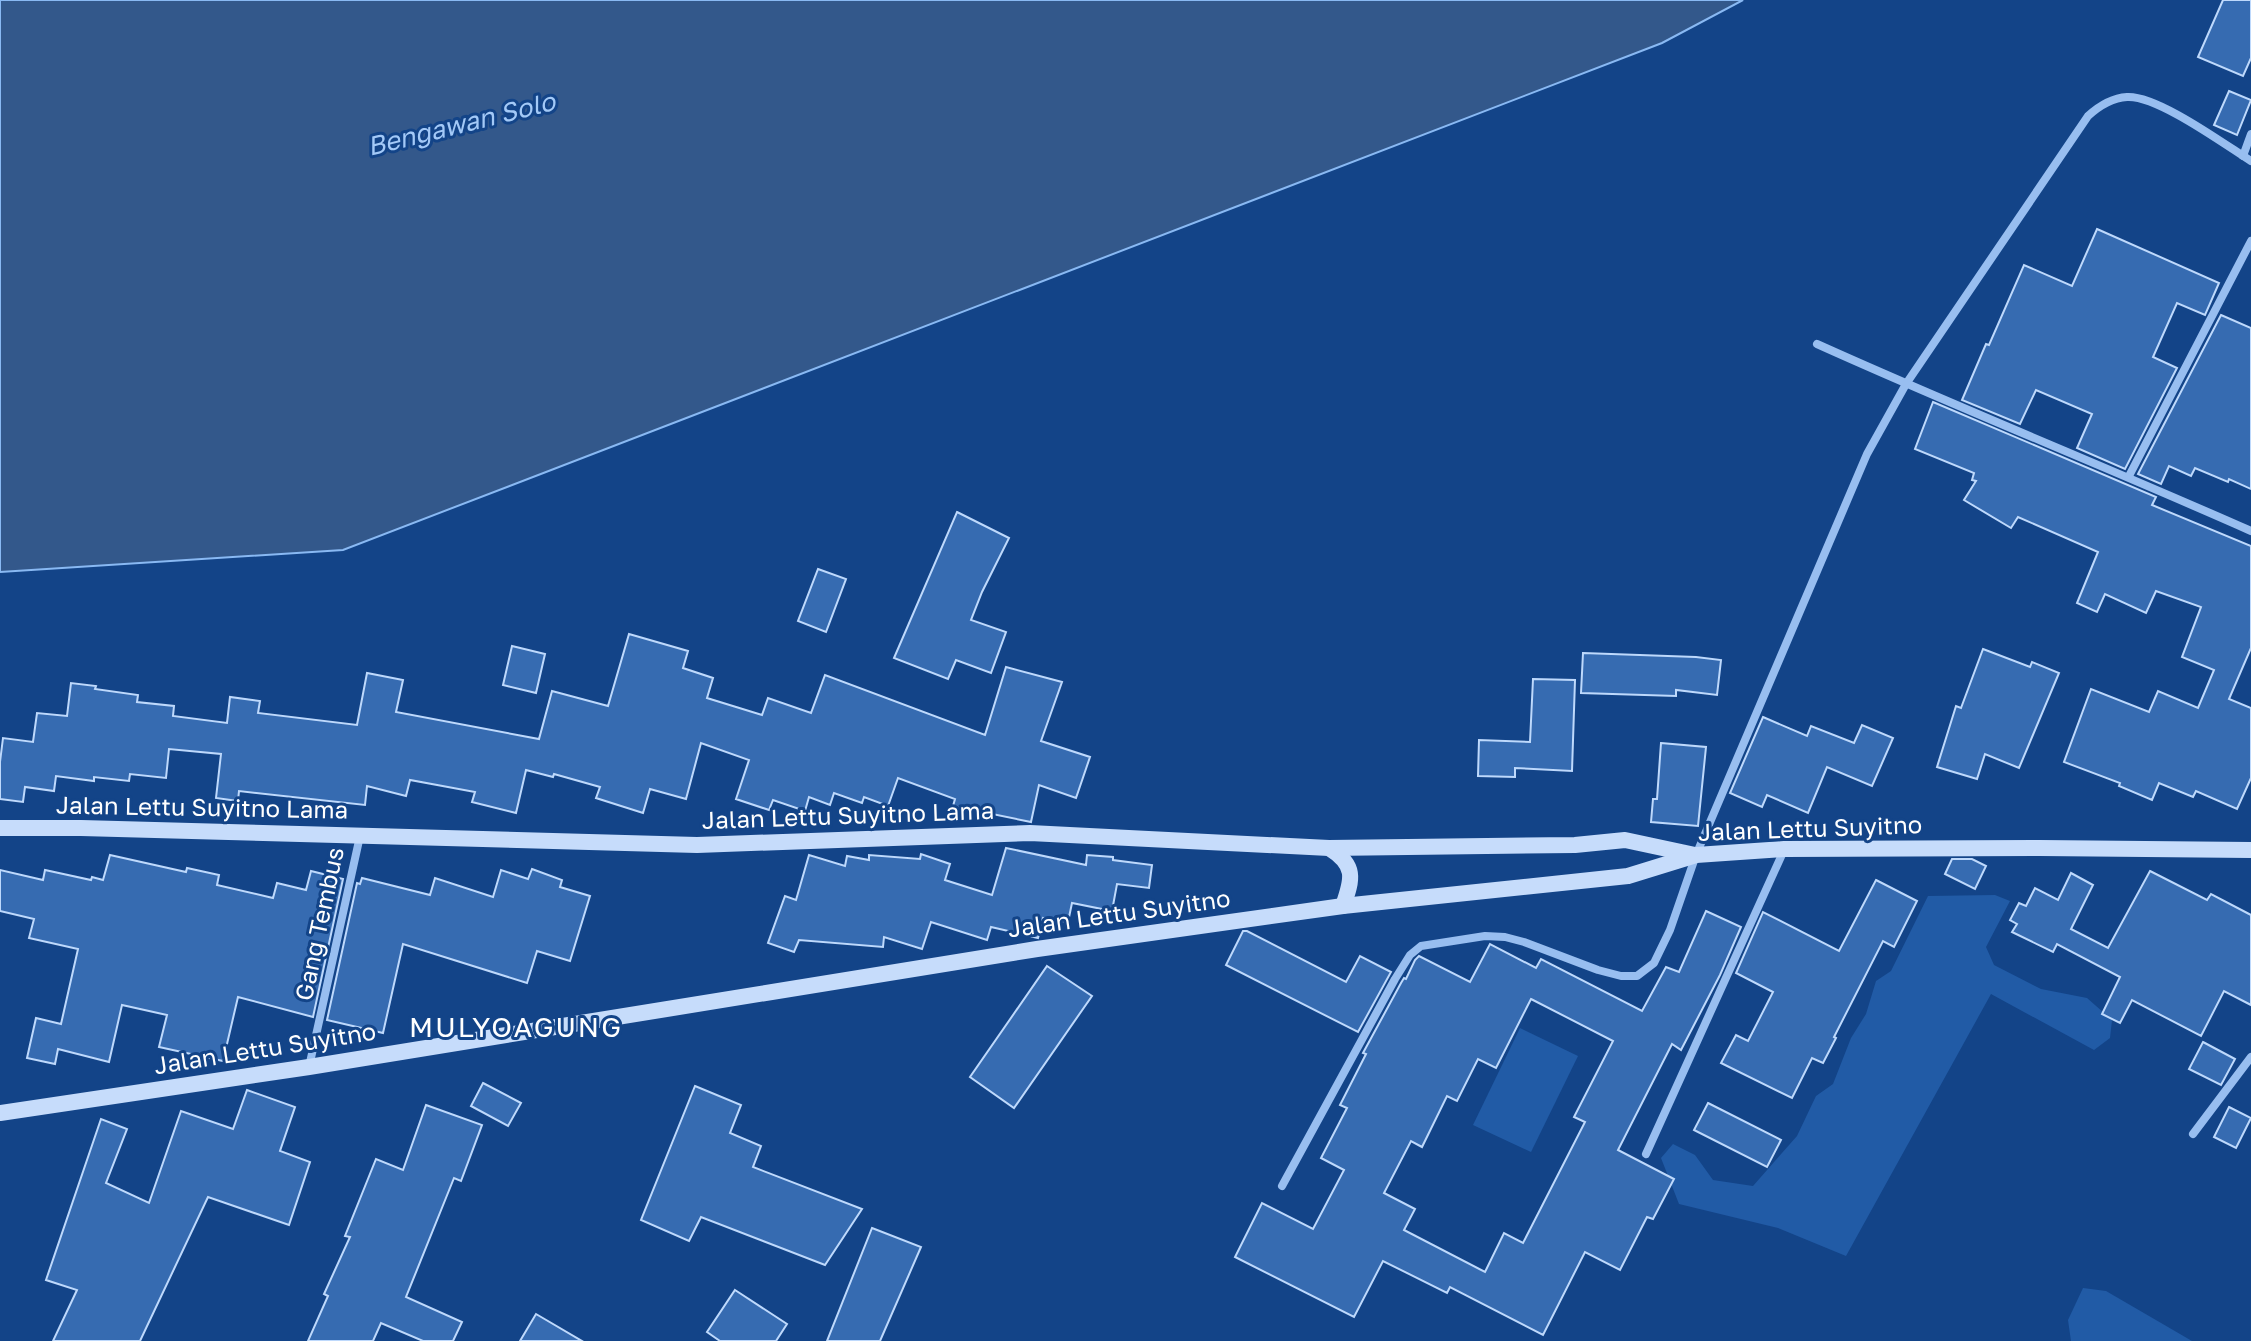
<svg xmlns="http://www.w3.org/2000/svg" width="2251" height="1341" font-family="'Golos Text',sans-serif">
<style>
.green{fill:#215ba6}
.water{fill:#33588b;stroke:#89b9f3;stroke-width:2}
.building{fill:#366bb1;stroke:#bed9fc;stroke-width:2;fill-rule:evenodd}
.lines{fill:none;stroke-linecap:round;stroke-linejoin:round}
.street{stroke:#98bef0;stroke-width:8}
.secondary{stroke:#c6dcfb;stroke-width:16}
.labels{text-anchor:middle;stroke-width:6;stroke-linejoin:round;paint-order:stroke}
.street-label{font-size:24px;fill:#fff;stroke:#134488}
.water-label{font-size:26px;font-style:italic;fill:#a3c9f7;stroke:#134488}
.quarter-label{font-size:28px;letter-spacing:2px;fill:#fff;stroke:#134488}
</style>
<rect width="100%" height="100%" fill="#134488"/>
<g class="green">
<path d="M 1995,895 L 2010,901 L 1986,947 L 1994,965 L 2041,989 L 2087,998 L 2112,1020 L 2110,1038 L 2094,1050 L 1991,994 L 1846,1256 L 1778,1228 L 1679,1204 L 1661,1158 L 1673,1144 L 1695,1155 L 1713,1180 L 1753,1186 L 1797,1136 L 1816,1096 L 1833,1084 L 1851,1038 L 1866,1014 L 1876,981 L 1891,971 L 1928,896 Z"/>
<path d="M 1520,1028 L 1578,1056 L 1531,1152 L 1473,1125 Z"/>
<path d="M 2083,1288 L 2106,1291 L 2192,1341 L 2071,1341 L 2068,1320 Z"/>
</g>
<path class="water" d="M 0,0 L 1743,0 L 1662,43 L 343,550 L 0,572 Z"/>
<g class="building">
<path d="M 2223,0 L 2251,0 L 2251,58 L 2243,76 L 2198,57 Z"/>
<path d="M 2229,91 L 2251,100 L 2237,135 L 2214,125 Z"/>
<path d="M 2097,229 L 2219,283 L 2205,315 L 2177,303 L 2153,357 L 2177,368 L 2125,469 L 2077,448 L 2092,414 L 2036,390 L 2020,424 L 1962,400 L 1986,344 L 1989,345 L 2024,265 L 2072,286 Z"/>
<path d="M 2221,315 L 2251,328 L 2251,489 L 2229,479 L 2228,482 L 2195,468 L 2191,476 L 2169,466 L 2161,484 L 2138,474 Z"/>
<path d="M 1933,402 L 2156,497 L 2152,505 L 2251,546 L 2251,648 L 2229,699 L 2251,708 L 2251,778 L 2237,809 L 2196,791 L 2193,797 L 2159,783 L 2152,800 L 2119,786 L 2120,783 L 2064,762 L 2091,689 L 2149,712 L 2158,691 L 2198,708 L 2214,670 L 2182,657 L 2201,607 L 2156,591 L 2146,613 L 2105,594 L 2097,612 L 2077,603 L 2098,552 L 2018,517 L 2011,528 L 1964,500 L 1976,481 L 1972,480 L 1974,473 L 1915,449 Z"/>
<path d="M 957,512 L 1009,538 L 982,592 L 971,620 L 1006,632 L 991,673 L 956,660 L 948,679 L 894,658 Z"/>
<path d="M 818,569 L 846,579 L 826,632 L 798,621 Z"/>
<path d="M 629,634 L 688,651 L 683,668 L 713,678 L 707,698 L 762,715 L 768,698 L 811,713 L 825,675 L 985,735 L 1006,667 L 1062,682 L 1041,741 L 1090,757 L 1076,798 L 1039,785 L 1031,822 L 953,806 L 955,799 L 898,778 L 888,806 L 864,797 L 862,803 L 834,793 L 830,805 L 809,797 L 805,811 L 773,800 L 769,810 L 736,799 L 749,760 L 701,743 L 686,799 L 650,789 L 643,813 L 596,798 L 600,787 L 554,774 L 553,777 L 526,770 L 516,813 L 472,802 L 475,792 L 410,780 L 406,796 L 367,786 L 365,805 L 239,791 L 238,801 L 216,798 L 221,754 L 169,749 L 166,778 L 130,774 L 129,781 L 94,777 L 94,781 L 56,776 L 54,791 L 25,787 L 23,802 L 0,799 L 0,762 L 3,738 L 33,742 L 37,713 L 67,716 L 71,683 L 96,686 L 95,689 L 138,695 L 137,702 L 174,706 L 173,716 L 227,723 L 230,697 L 260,701 L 258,713 L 357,725 L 367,673 L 403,680 L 396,712 L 539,739 L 552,691 L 608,706 Z"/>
<path d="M 512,646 L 545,654 L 536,693 L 503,685 Z"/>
<path d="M 1983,649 L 2030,667 L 2032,662 L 2059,673 L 2019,768 L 1985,754 L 1977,779 L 1937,767 L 1956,706 L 1961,708 Z"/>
<path d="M 1583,653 L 1696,657 L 1721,660 L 1717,695 L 1676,690 L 1676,696 L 1581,693 Z"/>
<path d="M 1533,679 L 1575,680 L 1572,771 L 1515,768 L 1515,777 L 1478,776 L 1479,740 L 1530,742 Z"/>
<path d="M 1763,717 L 1807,736 L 1811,726 L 1854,743 L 1862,725 L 1893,738 L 1872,786 L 1827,767 L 1808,813 L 1767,795 L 1762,807 L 1730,793 Z"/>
<path d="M 1661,743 L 1706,747 L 1698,826 L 1651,822 L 1653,799 L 1657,799 Z"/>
<path d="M 1006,848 L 1086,865 L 1087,855 L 1113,857 L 1113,860 L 1152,865 L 1149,888 L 1117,884 L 1112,911 L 1072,903 L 1068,922 L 1043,918 L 1038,938 L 991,927 L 987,940 L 931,922 L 922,949 L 884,937 L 883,947 L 799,940 L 794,952 L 768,943 L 785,896 L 796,900 L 809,855 L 845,866 L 847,856 L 869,860 L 869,855 L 920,859 L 921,854 L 950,864 L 945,880 L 992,895 Z"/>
<path d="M 110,855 L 186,872 L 187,868 L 219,875 L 217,885 L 273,898 L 277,883 L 306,890 L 311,871 L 343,879 L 313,1017 L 238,997 L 223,1061 L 159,1047 L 167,1015 L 122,1005 L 109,1062 L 58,1049 L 55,1064 L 27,1058 L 36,1018 L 61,1024 L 78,949 L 29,938 L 34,919 L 0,911 L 0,870 L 43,880 L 45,870 L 91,880 L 92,877 L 103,880 Z"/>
<path d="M 1952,859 L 1972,859 L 1986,866 L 1975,889 L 1945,874 Z"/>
<path d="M 532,869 L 562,880 L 560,887 L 590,896 L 570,961 L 537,951 L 527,983 L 403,944 L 383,1033 L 327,1020 L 357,883 L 360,884 L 362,878 L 430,895 L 435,878 L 493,897 L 501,870 L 528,879 Z"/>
<path d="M 2150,871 L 2207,900 L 2211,894 L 2251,915 L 2251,1005 L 2224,991 L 2201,1036 L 2132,1000 L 2120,1023 L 2102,1014 L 2120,977 L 2057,944 L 2053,952 L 2012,932 L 2017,924 L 2010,920 L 2019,903 L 2026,906 L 2035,888 L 2058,900 L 2071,873 L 2093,885 L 2071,929 L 2108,948 Z"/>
<path d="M 1876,880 L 1917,901 L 1894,947 L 1883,941 L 1834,1037 L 1836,1038 L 1823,1063 L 1812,1058 L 1792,1098 L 1721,1063 L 1736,1035 L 1748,1041 L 1773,992 L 1736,973 L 1763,912 L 1839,951 Z"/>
<path d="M 1706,911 L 1741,927 L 1720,975 L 1681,1050 L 1672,1044 L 1618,1150 L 1674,1179 L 1653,1219 L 1647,1217 L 1620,1270 L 1585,1252 L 1543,1335 L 1450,1287 L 1447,1293 L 1383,1261 L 1354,1317 L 1235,1257 L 1262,1203 L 1313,1229 L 1344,1170 L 1321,1158 L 1347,1108 L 1340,1105 L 1366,1054 L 1363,1053 L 1401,983 L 1404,978 L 1406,979 L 1415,960 L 1419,956 L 1470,982 L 1490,944 L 1536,968 L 1541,959 L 1642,1011 L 1666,967 L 1679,972 ZM 1531,999 L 1613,1041 L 1574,1117 L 1585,1122 L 1523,1243 L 1504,1233 L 1485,1272 L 1404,1230 L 1415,1209 L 1384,1193 L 1411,1141 L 1422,1147 L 1447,1096 L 1457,1101 L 1478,1059 L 1496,1068 Z"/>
<path d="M 1243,931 L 1247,931 L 1346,982 L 1360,956 L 1391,972 L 1358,1032 L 1226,965 Z"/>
<path d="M 1047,966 L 1092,996 L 1014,1108 L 970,1077 Z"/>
<path d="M 2203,1042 L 2235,1059 L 2221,1085 L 2189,1069 Z"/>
<path d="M 483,1083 L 521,1103 L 508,1126 L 471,1106 Z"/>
<path d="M 695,1086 L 741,1105 L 730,1133 L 761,1146 L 753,1167 L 862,1209 L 825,1265 L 701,1217 L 689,1241 L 641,1220 Z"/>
<path d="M 247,1090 L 295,1107 L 280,1151 L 310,1162 L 289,1225 L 208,1197 L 140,1341 L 53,1341 L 77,1290 L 46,1280 L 101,1119 L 127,1129 L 106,1183 L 149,1203 L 181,1111 L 233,1129 Z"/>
<path d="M 1708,1103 L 1781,1140 L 1767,1167 L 1694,1130 Z"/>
<path d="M 426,1105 L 482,1125 L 461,1181 L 454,1178 L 406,1297 L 462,1322 L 453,1341 L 423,1341 L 381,1323 L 373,1341 L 308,1341 L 328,1296 L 324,1294 L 350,1237 L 345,1236 L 376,1159 L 403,1170 Z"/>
<path d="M 2229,1107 L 2251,1118 L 2236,1148 L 2214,1137 Z"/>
<path d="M 872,1228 L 921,1247 L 880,1341 L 827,1341 Z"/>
<path d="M 735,1290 L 787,1324 L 776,1341 L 720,1341 L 707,1332 Z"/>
<path d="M 536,1314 L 582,1341 L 520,1341 Z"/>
</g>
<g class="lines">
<g class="street">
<path d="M 2243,156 L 2251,134"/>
<path d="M 1817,344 C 1961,409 2107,467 2251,531"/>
<path d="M 2129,476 L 2251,241"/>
<path d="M 309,1067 L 360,836"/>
<path d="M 2193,1134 L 2251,1057"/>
<path d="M 1646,1154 L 1784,850"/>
<path d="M 1282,1186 L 1395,979 L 1410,955 L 1421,946 L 1485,936 L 1505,937 L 1524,942 L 1598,970 L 1621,976 L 1637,976 L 1654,963 L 1670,930 L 1696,855 L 1867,454 L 1906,384 L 2088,116 C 2099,106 2111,98 2127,97 C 2157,95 2224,144 2251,161"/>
</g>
<g class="secondary">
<path d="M 0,828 L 81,828 L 697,845 L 1030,833 L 1329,848 L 1575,845 L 1625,840 L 1695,855"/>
<path d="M 1329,848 C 1356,865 1353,878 1343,906"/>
<path d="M 0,1113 L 309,1067 L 1037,949 L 1343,906 L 1628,876 L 1696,855 L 1784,849 L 2040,848 L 2251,850"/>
</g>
</g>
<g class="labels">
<g class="street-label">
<text transform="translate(202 808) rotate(1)" y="8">Jalan Lettu Suyitno Lama</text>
<text transform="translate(848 816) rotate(-2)" y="8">Jalan Lettu Suyitno Lama</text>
<text transform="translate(1810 829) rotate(-2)" y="8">Jalan Lettu Suyitno</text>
<text transform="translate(1119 914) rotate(-8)" y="8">Jalan Lettu Suyitno</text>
<text transform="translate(320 924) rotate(-78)" y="8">Gang Tembus</text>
<text transform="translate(265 1049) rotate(-9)" y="8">Jalan Lettu Suyitno</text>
</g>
<g class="water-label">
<text transform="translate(461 124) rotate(-14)" y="9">Bengawan Solo</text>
</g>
<g class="quarter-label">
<text x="516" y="1037">MULYOAGUNG</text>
</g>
</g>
</svg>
